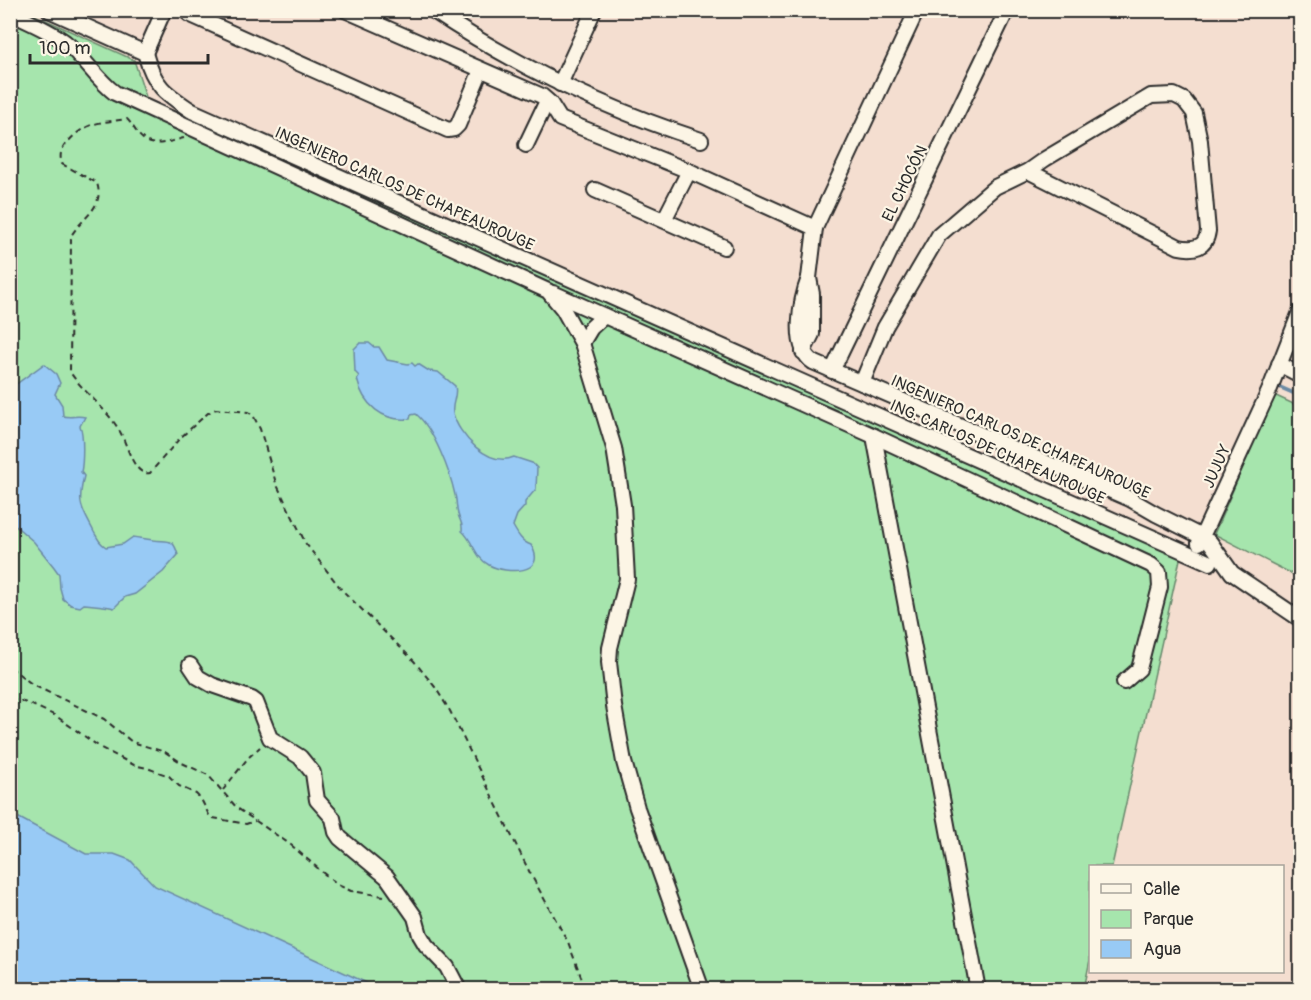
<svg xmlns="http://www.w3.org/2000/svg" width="1311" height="1000" font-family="Pangolin,sans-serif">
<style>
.green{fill:#a6e5ad;stroke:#68886c;stroke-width:1.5}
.water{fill:#98caf5;stroke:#6c8aa4;stroke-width:1.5}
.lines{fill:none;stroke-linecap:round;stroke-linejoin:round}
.stream{stroke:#6c8aa4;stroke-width:4}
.minor-casing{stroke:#2b2b2b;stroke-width:18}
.path{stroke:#2b2b2b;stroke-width:2;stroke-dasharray:6 4.5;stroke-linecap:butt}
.minor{stroke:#fcf5e5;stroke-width:14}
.labels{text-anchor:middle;stroke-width:4.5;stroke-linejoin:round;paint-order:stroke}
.street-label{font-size:16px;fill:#2b2b2b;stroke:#fcf5e5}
</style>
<rect width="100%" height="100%" fill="#f4ded0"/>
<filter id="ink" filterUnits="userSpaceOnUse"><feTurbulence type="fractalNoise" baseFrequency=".0167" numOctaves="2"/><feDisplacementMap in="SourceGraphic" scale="12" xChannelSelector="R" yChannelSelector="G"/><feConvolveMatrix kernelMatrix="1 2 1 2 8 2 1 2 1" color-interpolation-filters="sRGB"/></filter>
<g filter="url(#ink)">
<g class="green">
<path d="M 10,11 L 26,11 L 134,60 L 147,100 L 1181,555 L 1112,866 L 1090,866 L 1090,960 L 1084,989 L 11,989 Z"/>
<path d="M 1274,395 L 1300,407 L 1300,578 L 1214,534 Z"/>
</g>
<g class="water">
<path d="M 360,343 L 369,343 L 374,347 L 379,347 L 387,360 L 408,364 L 412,363 L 415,366 L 418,364 L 429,371 L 438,372 L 455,386 C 458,396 451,403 453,413 C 458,435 489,468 514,457 L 532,463 L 537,468 L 536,489 L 525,502 L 525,506 L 517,515 L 513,526 C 518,535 522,542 531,545 C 549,575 506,574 489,565 C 475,558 473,540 462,531 C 463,522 460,522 458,514 C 456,508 457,501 455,495 C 450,472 434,429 416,414 L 411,415 L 410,419 C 383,422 363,405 357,379 L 359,376 L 355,372 L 354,349 Z"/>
<path d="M 44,364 L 56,374 L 60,383 L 55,394 L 62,405 L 63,416 C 71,418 77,415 85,417 L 80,426 C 84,434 83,463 81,472 L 84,476 C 77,505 81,507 94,532 C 98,539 99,542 106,547 L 123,544 L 133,537 C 140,538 146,539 153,540 C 169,542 173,537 178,555 L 163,572 L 135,594 L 125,597 L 114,608 C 105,605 94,605 84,604 L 80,607 L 71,605 L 63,599 L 60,588 L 59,574 L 54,567 L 34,542 L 11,522 L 11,388 Z"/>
<path d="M 10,813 L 86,854 L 114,854 L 130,860 L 155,886 L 380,989 L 11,989 Z"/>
</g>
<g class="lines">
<path class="stream" d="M 1275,385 L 1300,396"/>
<g class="minor-casing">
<g id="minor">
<path d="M 49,10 L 145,53 C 154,86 165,93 192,111 L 1210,563"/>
<path d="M 187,10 L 189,14 L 448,130 L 454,129 L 458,125 L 481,70"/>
<path d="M 345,10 L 542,96 L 550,103 L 560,119 L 689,171 L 815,228"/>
<path d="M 432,10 C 516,66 605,109 701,140"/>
<path d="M 10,13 C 29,22 49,30 65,42 C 84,57 96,79 115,93 L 548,291 L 563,309 L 582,343 L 614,448 L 623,505 L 627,579 L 610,648 L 609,662 L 614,706 L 624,762 L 637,808 L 702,990"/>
<path d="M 145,53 L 164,10"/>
<path d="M 560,84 L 594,10"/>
<path d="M 526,145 L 547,101"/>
<path d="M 595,190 L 724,247"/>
<path d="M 664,220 L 689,171"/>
<path d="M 809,278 C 801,299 791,347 813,362 L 1130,499 L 1156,514 L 1202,537"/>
<path d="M 553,293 L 874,436 L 1151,565 L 1159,572 L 1160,587 L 1139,669 L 1124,682"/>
<path d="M 582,343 L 591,328 L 604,316"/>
<path d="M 803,352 L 812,334 L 812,294 L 809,278 L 815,228 L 917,10"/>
<path d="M 1279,364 L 1300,375"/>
<path d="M 832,371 L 1007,10"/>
<path d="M 862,383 L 885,327 L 939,235 L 995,187 L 1028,171 L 1045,159 L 1151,96 L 1174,95 L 1184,100 L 1194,113 L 1200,141 L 1208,231 C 1206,248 1194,250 1179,247 L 1028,171"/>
<path d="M 874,436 L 978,990"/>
<path d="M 1210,542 L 1232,573 L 1300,619"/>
<path d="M 1199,543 L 1269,391 L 1300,312"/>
<path d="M 190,665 L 198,677 L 212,685 L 252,699 L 256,702 L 270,738 L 300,757 L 313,773 L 317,800 L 333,818 L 336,832 L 340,838 L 387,877 L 415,917 L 420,935 L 426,945 L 447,967 L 459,990"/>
</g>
</g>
<g class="path">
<path d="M 184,138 C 171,141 152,149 142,138 C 136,133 133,125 127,119 C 100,123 86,121 67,143 C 61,149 59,155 62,164 L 97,183 C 105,208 82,217 71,236 L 70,372 C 84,393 106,408 119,430 C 127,442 133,477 150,473 L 180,438 L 208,413 L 216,409 L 248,412 L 253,415 L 260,429 L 276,483 L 306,544 L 342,590 L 414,661 L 435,687 L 450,711 L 530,873 L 568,942 L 586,990"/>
<path d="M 10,667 L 33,685 L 104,719 L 132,742 L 165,752 L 182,763 L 208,775 L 237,808 L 291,845 L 336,884 L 351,891 L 384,896"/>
<path d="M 10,698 L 30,704 L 56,716 L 101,748 L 134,765 L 147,768 L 169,776 L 179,786 L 196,794 L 201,799 L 209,815 L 213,818 L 246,824 L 255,821"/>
<path d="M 223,790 L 248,758 L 260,747"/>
</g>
<use href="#minor" class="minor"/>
</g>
</g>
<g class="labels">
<g class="street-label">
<text transform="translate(904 183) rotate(-64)" y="6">EL CHOCÓN</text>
<text transform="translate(405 188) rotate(24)" y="6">INGENIERO CARLOS DE CHAPEAUROUGE</text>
<text transform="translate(1021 436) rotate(24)" y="6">INGENIERO CARLOS DE CHAPEAUROUGE</text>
<text transform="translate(998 451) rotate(24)" y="6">ING. CARLOS DE CHAPEAUROUGE</text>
<text transform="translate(1216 466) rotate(-66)" y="6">JUJUY</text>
</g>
</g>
<rect width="1311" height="1000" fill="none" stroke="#fcf5e5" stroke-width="36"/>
<rect x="18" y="18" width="1275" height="964" fill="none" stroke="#2b2b2b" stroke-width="2" filter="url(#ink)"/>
<rect x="1089" y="865" width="195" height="108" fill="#fcf5e5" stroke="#a8a49b" stroke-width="1.5"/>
<rect x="1101" y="884" width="30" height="9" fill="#fcf5e5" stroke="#a8a49b" stroke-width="1.5"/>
<text x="1143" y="895" font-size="18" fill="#2b2b2b">Calle</text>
<rect x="1101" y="910" width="30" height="18" fill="#a6e5ad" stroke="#a8a49b" stroke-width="1.5"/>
<text x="1143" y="925" font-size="18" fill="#2b2b2b">Parque</text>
<rect x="1101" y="940" width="30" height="18" fill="#98caf5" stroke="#a8a49b" stroke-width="1.5"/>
<text x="1143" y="955" font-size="18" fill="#2b2b2b">Agua</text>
<path d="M30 54v9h178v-9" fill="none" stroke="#2b2b2b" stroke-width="3"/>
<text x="39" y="54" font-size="18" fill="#2b2b2b" stroke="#fcf5e5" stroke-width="4.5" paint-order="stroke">100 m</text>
</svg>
